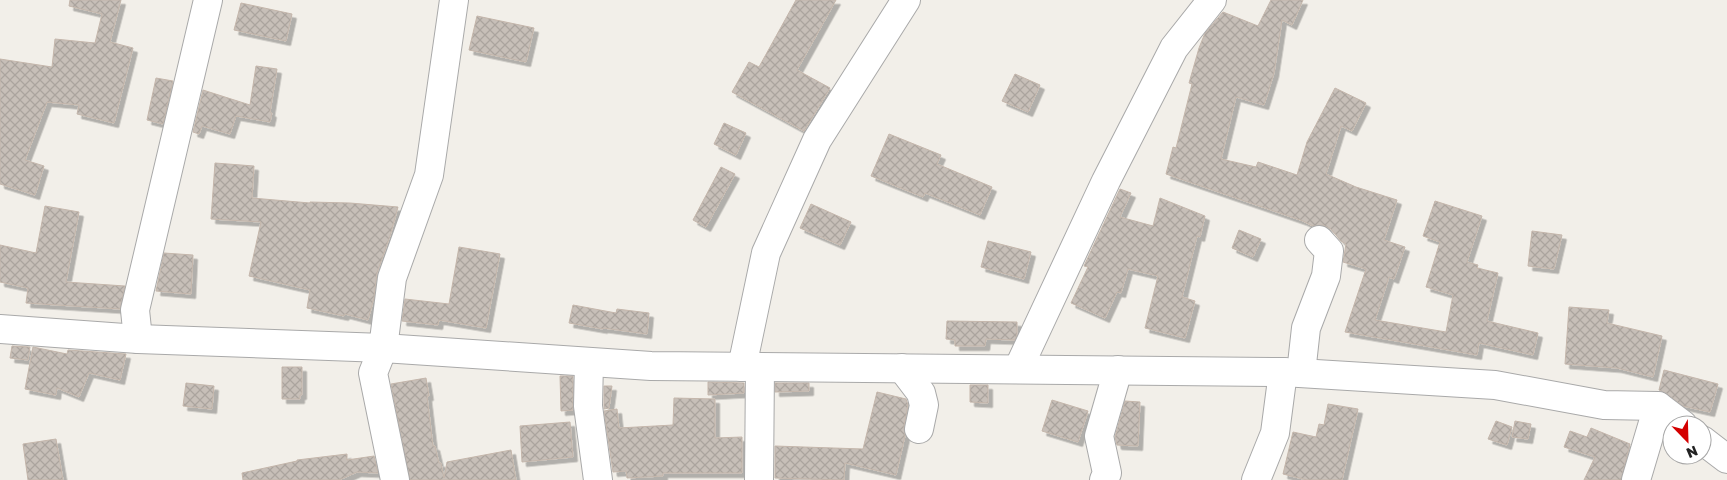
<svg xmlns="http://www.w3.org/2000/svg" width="1727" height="480" font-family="'Golos Text',sans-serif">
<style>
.building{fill:url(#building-cross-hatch);stroke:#c4b6ab;filter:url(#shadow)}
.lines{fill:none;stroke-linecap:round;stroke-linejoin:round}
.minor-casing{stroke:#a9a9a9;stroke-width:30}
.minor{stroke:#fff;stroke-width:28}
</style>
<defs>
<pattern id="building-cross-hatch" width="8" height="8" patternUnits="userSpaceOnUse" patternTransform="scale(1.25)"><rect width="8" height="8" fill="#c7bfb8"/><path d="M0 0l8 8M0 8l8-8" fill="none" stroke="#aba49e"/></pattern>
<filter id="shadow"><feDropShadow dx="4.5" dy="4.5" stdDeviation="0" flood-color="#0004"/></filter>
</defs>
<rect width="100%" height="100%" fill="#f2efe9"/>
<g class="building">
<path d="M 70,0 L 121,0 L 110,42 L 133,48 L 114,123 L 77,114 L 79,105 L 47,102 L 25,160 L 44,166 L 35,195 L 0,184 L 0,59 L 52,67 L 55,39 L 95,43 L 102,14 L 69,6 Z"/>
<path d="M 796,0 L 836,0 L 797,70 L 830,88 L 804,131 L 732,92 L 749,62 L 759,67 Z"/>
<path d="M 1271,0 L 1303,0 L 1292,25 L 1282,20 L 1274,73 L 1264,105 L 1236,97 L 1221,159 L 1256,167 L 1258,162 L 1297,175 L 1307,142 L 1335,88 L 1366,103 L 1352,131 L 1341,126 L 1326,174 L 1356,187 L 1397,200 L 1384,240 L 1405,247 L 1394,279 L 1389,277 L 1375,320 L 1446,332 L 1453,295 L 1426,287 L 1440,242 L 1423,236 L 1435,201 L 1482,216 L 1467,262 L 1478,265 L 1477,268 L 1498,273 L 1487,321 L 1538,333 L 1533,355 L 1479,343 L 1477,355 L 1345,332 L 1366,269 L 1343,262 L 1346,244 L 1341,241 L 1331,229 L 1323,225 L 1313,226 L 1303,221 L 1166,174 L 1173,147 L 1176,148 L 1192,84 L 1189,83 L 1199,48 L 1205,33 L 1223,12 L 1258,26 Z"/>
<path d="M 241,3 L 292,14 L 286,41 L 234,30 Z"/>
<path d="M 477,16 L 534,28 L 526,62 L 469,50 Z"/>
<path d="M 256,66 L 277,69 L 270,112 L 272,113 L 270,122 L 236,116 L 230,134 L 202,126 L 199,134 L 193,132 L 203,90 L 250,105 Z"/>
<path d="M 1015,74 L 1040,85 L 1028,112 L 1002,101 Z"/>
<path d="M 156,78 L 173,81 L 163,124 L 147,120 Z"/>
<path d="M 724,123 L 746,133 L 736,155 L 714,144 Z"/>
<path d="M 889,134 L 941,155 L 937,164 L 992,187 L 980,215 L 925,193 L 923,197 L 871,176 Z"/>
<path d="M 215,163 L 254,166 L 252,198 L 310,203 L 310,202 L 350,203 L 398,207 L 390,236 L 377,273 L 374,298 L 368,320 L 345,314 L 344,316 L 307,308 L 310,290 L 249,276 L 261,222 L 211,219 Z"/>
<path d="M 721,167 L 735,174 L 706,227 L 693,220 Z"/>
<path d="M 1120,189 L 1131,193 L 1120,217 L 1153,226 L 1160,198 L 1205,216 L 1200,237 L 1197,236 L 1182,297 L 1195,301 L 1185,338 L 1145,328 L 1158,276 L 1128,269 L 1121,293 L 1117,292 L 1105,318 L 1071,303 L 1088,267 L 1084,266 Z"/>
<path d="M 811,204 L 851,222 L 840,245 L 800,228 Z"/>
<path d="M 45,206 L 79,212 L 66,282 L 125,286 L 120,309 L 26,303 L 28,288 L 0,282 L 0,245 L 36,253 Z"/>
<path d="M 1239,230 L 1261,239 L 1253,257 L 1232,248 Z"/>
<path d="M 1532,231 L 1562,235 L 1554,269 L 1528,266 Z"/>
<path d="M 988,241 L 1031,252 L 1024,279 L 981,267 Z"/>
<path d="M 459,247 L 500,254 L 486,328 L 439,320 L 438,325 L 402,321 L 405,299 L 449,304 Z"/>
<path d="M 164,253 L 193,255 L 191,294 L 156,291 Z"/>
<path d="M 573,305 L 616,313 L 617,309 L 649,313 L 647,334 L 603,328 L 603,329 L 569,323 Z"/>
<path d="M 1569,307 L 1609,310 L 1607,323 L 1662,336 L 1653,377 L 1617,368 L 1565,364 Z"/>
<path d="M 947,321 L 1017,322 L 1017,335 L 1015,340 L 986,339 L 985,346 L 955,346 L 955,340 L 946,339 Z"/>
<path d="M 12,346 L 30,347 L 28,360 L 10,358 Z"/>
<path d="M 33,347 L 67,354 L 68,350 L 126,354 L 120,380 L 89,373 L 79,397 L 57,388 L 56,395 L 25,389 Z"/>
<path d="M 282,367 L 302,367 L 302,395 L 300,395 L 300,399 L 282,399 Z"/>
<path d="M 1664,370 L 1718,384 L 1710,412 L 1683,406 L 1667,394 L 1659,390 Z"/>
<path d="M 560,376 L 573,376 L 573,410 L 561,411 Z"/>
<path d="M 426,378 L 429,396 L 427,396 L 433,446 L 435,446 L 439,463 L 441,463 L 444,478 L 447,462 L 511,450 L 516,480 L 410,480 L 391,384 Z"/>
<path d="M 708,382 L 744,383 L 744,393 L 708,395 Z"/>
<path d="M 186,383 L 214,386 L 212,409 L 183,406 Z"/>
<path d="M 775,383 L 809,383 L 809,391 L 775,392 Z"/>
<path d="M 970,385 L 988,385 L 988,403 L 970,402 Z"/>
<path d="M 604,386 L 612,386 L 609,408 L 604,409 Z"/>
<path d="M 877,392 L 906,399 L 908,405 L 904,426 L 905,436 L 896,475 L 845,463 L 844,480 L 775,478 L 775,446 L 863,449 Z"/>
<path d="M 674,398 L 715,399 L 715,438 L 742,437 L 742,473 L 663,473 L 663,476 L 627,478 L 626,471 L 613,472 L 604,411 L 617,409 L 619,428 L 673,425 Z"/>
<path d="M 1052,400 L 1088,411 L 1078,442 L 1042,431 Z"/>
<path d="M 1125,401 L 1140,402 L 1138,446 L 1117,445 L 1115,437 Z"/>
<path d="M 1328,404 L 1358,409 L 1342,480 L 1307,480 L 1283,474 L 1293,432 L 1316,437 L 1319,424 L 1324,425 Z"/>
<path d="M 1496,421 L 1512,427 L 1507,445 L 1488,439 Z"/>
<path d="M 1515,421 L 1531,424 L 1528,439 L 1512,437 Z"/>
<path d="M 570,422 L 573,457 L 522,462 L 520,426 Z"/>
<path d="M 1591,428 L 1630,444 L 1621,480 L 1584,480 L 1595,457 L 1564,447 L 1570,431 L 1587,437 Z"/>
<path d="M 56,439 L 63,480 L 28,480 L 23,444 Z"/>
<path d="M 347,454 L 347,460 L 374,456 L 378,473 L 357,472 L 339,480 L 243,480 L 242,473 L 297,461 L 297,460 Z"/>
</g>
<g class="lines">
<g class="minor-casing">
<g id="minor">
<path d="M 0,329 L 138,339 L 383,348 L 651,366 L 1283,372 L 1495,385 L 1604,405 L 1658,406 L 1683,425"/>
<path d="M 138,339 L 135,310 L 208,0"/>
<path d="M 589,362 L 588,406 L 598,480"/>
<path d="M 742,367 L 766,253 L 817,140 L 906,0"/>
<path d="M 902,368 L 921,393 L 924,405 L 919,429"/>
<path d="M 1018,369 L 1106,181 L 1174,48 L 1212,0"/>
<path d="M 1301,373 L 1306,328 L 1326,276 L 1329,251 L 1319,240"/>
<path d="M 1702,440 L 1727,459"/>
<path d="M 395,480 L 373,373 L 383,348 L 392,278 L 429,175 L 454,0"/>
<path d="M 759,480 L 760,367"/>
<path d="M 1104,480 L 1107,473 L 1099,436 L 1118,370"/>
<path d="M 1256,480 L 1275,433 L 1283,372"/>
<path d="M 1636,480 L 1658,406"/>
</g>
</g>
<use href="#minor" class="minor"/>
</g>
<g transform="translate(1687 440) rotate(157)"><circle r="24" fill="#ffffff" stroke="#a7a7a7"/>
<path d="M0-4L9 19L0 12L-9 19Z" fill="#d40000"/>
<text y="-8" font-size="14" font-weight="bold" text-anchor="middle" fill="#222222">N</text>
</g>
</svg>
